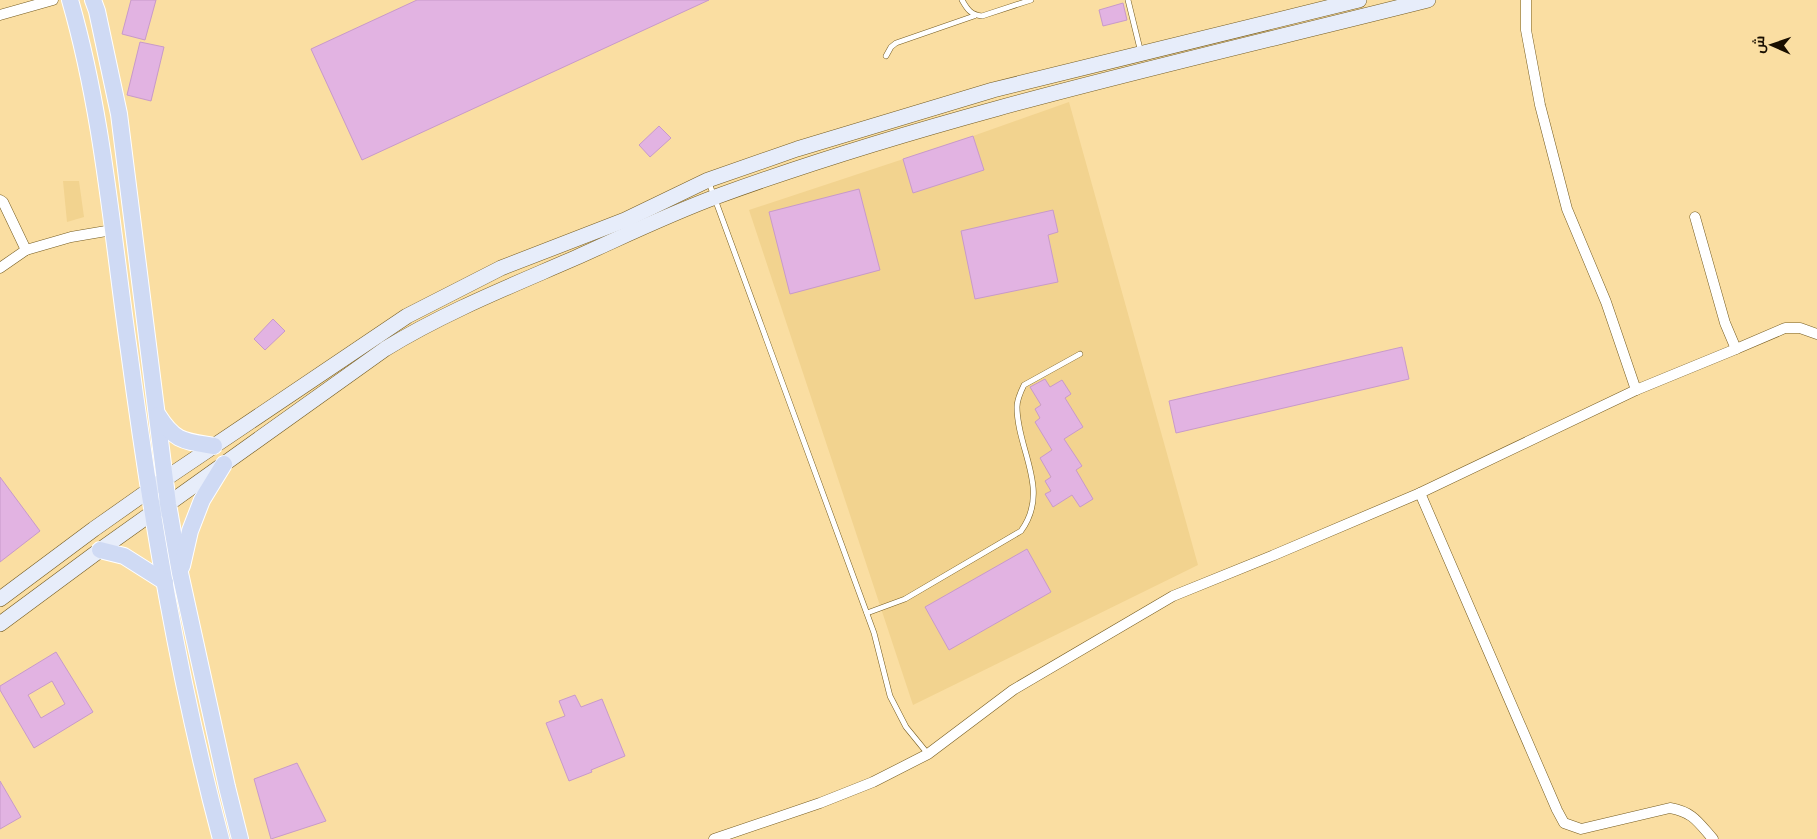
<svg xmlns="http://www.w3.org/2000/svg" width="1817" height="839" font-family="'Fira Sans',Cairo,sans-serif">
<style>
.built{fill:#f2d38f}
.building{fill:#e2b3e2;stroke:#c89ac9;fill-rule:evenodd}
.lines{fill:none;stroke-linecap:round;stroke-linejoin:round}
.lane-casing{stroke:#755c21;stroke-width:6}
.street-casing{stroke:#755c21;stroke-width:11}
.secondary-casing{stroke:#755c21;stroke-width:16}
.primary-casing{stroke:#fff;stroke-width:18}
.lane{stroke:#fff;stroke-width:5}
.street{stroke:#fff;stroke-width:10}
.secondary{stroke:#e7edfa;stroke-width:15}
.primary{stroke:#cfdaf4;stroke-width:16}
</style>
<rect width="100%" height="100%" fill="#fadea2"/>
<g class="built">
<path d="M 1069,102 L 1198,565 L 913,705 L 749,210 L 973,136 Z"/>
<path d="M 63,181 L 79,181 L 84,217 L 67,222 Z"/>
</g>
<g class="building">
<path d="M 131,0 L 156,0 L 145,40 L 122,34 Z"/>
<path d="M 417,0 L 709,0 L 362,160 L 311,49 Z"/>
<path d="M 1123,3 L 1127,20 L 1103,26 L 1099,10 Z"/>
<path d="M 140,42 L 164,47 L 151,101 L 127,95 Z"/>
<path d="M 659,126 L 671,138 L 650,157 L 639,145 Z"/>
<path d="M 973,136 L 984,170 L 913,193 L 903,159 Z"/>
<path d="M 859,189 L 880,270 L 790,294 L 769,212 Z"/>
<path d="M 1053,210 L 1058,232 L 1048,235 L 1058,282 L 975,299 L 961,231 Z"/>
<path d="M 273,319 L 285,331 L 265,350 L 254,339 Z"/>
<path d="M 1402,347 L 1409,379 L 1176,433 L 1169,401 Z"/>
<path d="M 1045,379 L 1050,387 L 1062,380 L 1071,394 L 1065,398 L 1083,427 L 1064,439 L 1082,466 L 1076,470 L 1093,499 L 1080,507 L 1072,495 L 1053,507 L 1045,494 L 1051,491 L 1045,481 L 1051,477 L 1040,458 L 1052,450 L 1035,422 L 1040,418 L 1035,409 L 1041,405 L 1030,387 Z"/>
<path d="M 0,477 L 40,531 L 0,562 Z"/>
<path d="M 1027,549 L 1051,592 L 949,650 L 925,607 Z"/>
<path d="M 56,652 L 93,712 L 34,748 L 0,690 L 0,686 ZM 52,681 L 65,704 L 41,718 L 28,695 Z"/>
<path d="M 575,695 L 581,707 L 602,699 L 625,756 L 591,770 L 592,772 L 569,781 L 546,723 L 565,716 L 559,701 Z"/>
<path d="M 297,763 L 326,821 L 271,839 L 254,779 Z"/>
<path d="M 0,781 L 21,817 L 0,829 Z"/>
</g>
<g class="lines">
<g class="lane-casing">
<g id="lane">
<path d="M 962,0 C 967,9 971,15 982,16 L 1031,0"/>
<path d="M 1128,0 L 1141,53"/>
<path d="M 886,56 L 891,47 L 896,43 L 974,16"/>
<path d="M 708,180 L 874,633 L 890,696 L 906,727 L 928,754"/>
<path d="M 867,613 L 905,599 L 1021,531 C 1051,490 1017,450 1017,407 C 1017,399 1021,391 1024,385 L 1080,354"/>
</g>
</g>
<g class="street-casing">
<g id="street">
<path d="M 0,15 L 53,0"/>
<path d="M 0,200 L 3,202 L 26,250"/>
<path d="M 0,268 L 26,250 L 71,237 L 112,230"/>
<path d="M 1736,349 L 1785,328 L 1800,328 L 1817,334"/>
<path d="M 1636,390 L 1736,349 L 1725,323 L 1695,217"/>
<path d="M 1420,493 L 1557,810 L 1564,823 L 1581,829 L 1670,808 C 1693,812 1698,822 1713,839"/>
<path d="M 714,839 L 820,803 L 873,782 L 928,754 L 1013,690 L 1173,596 L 1274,555 L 1420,493 L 1636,390 L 1606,302 L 1567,209 L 1540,105 L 1526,30 L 1526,0"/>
</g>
</g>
<g class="secondary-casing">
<g id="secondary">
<path d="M 0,599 L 94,529 L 165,479 L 407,316 L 501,268 L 625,220 L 708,180 L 797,149 L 993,90 L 1359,0"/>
<path d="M 0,624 L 100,550 L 152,513 L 168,504 L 385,349 C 445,312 511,286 575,258 C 622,237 669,214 718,196 C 948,112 1190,60 1428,0"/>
</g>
</g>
<g class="primary-casing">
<g id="primary">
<path d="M 70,0 C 103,114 112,233 129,351 C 151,515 178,679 221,839"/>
<path d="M 93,0 L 97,11 L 119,114 L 168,504 L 180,573 L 227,787 L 240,839"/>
<path d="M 158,415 C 175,442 184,441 214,446"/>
<path d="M 100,550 L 124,556 L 165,582"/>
<path d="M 182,566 L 190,531 L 202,500 L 224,464"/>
</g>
</g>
<use href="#lane" class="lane"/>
<use href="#street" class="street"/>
<use href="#secondary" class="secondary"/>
<use href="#primary" class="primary"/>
</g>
<g transform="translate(1772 45) rotate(272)" stroke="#fadea2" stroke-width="4" paint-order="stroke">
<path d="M0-4L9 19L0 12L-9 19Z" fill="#190f00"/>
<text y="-8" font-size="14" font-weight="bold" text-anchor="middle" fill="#190f00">ش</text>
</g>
</svg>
